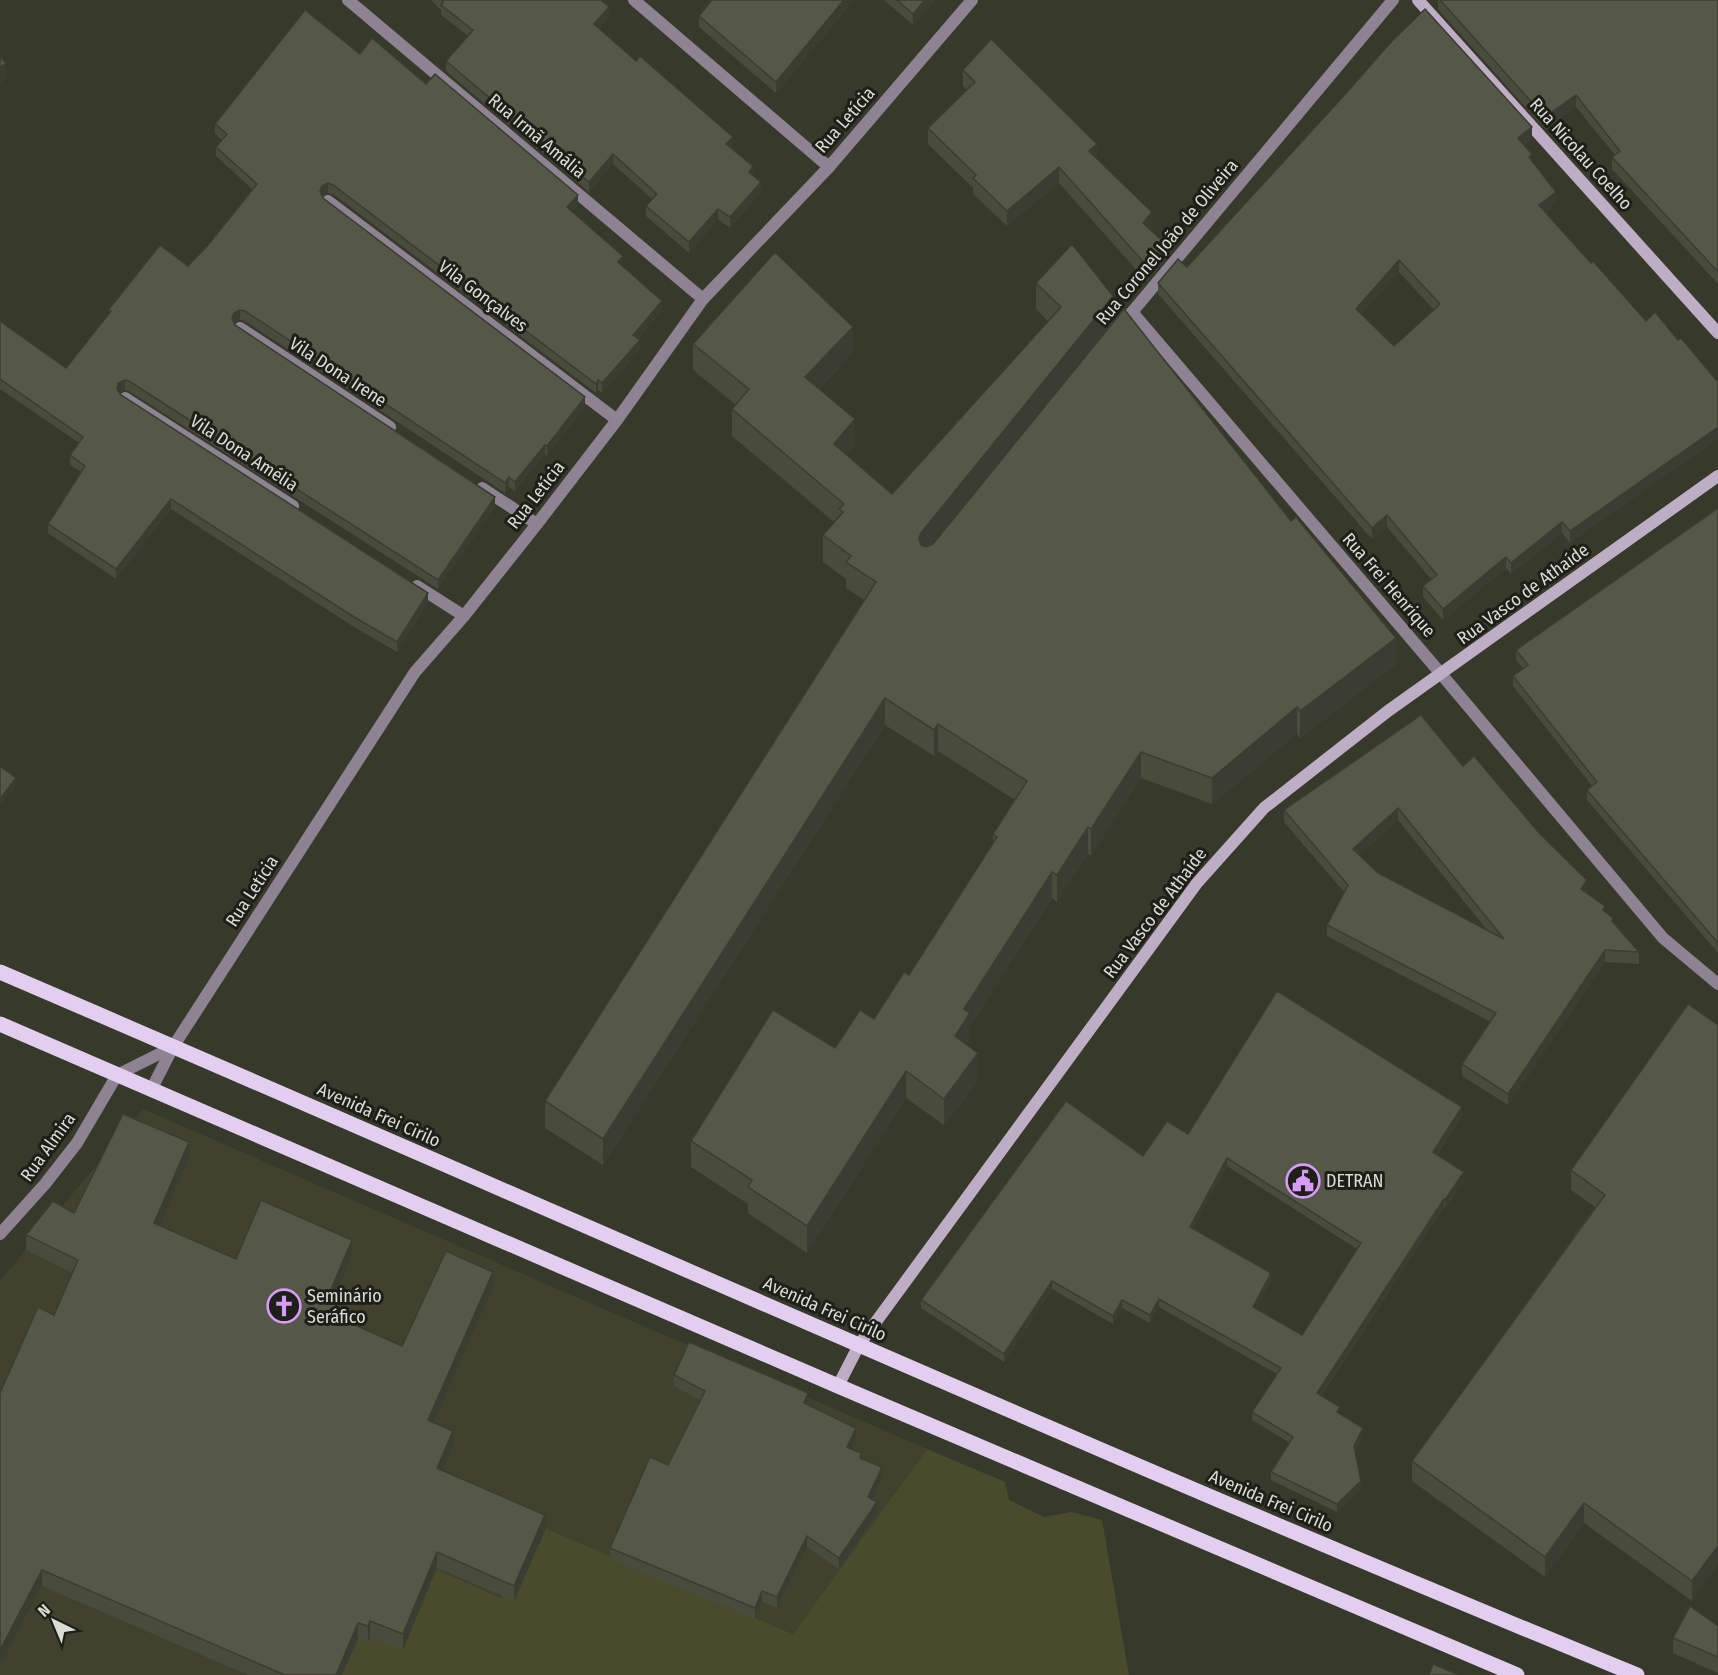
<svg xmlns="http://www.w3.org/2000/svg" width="1718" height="1675" font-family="'Fira Sans Condensed',sans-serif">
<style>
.built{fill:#40422d}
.green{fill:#494c2c}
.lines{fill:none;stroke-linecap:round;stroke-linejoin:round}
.street{stroke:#8d8392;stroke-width:12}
.secondary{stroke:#bdaec6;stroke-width:12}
.primary{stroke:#e2ceee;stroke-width:15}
.wall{fill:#494b3d;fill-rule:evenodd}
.shaded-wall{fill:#3c3d32}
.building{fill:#555747;stroke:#3c3d32;stroke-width:1.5;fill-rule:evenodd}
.labels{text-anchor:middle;stroke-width:6;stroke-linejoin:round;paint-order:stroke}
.street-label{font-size:18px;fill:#dbdcd3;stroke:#1f1f19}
.poi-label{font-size:18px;fill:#dbdcd3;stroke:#1f1f19;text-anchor:start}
</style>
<rect width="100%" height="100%" fill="#37392a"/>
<path class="built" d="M 143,1109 L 927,1449 L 793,1634 L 533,1523 L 500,1598 L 326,1675 L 0,1675 L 0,1281 Z"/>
<path class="green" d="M 927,1449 L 1005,1482 L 1009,1500 L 1044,1517 L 1071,1512 L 1102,1520 L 1129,1675 L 326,1675 L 409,1557 L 500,1598 L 533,1523 L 793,1634 Z"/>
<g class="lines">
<g class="street">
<path d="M 348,0 L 703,299"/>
<path d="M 634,0 L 829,167"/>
<path d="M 328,201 L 617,420"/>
<path d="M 1132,312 L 1442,675 L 1663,938 L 1718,984"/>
<path d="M 1128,317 L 1393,0"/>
<path d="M 240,328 L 390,427"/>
<path d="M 125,398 L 293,506"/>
<path d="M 482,488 L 537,524"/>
<path d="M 417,586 L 464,616"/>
<path d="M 151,1090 L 173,1047 L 415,672 L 464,616 L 537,524 L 617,420 L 703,299 L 829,167 L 972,0"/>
<path d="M 0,1234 L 45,1184 L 77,1143 L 117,1075 L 173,1047"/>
</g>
<g class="secondary">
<path d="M 1418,0 L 1718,333"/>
<path d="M 838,1386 L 859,1345 L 1197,883 L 1264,808 L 1388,711 L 1718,476"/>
</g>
<g class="primary">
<path d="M 0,972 C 546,1206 1087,1450 1637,1675"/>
<path d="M 0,1024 L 838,1386 L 1517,1675"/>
</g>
</g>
<g class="wall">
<path d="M 431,0 L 601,0 L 609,17 L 599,29 L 733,147 L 732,149 L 753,175 L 761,192 L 730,228 L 718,219 L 689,253 L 646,216 L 646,206 L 652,199 L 613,164 L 589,192 L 446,71 L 446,61 L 468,36 L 441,15 L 441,10 Z"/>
<path d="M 709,0 L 854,0 L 776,93 L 699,27 L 699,16 L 711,1 Z"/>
<path d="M 884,0 L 935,0 L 913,25 Z"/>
<path d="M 1438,0 L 1718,0 L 1718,284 L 1612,169 L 1612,157 L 1615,155 L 1576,107 L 1545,129 L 1438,9 Z"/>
<path d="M 360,54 L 426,84 L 578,205 L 572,212 L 623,266 L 662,311 L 638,339 L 640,350 L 602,393 L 598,390 L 596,393 L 333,194 L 328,193 L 322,196 L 323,198 L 585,406 L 547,456 L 545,454 L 515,491 L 509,487 L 505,493 L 245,321 L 240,320 L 234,323 L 235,325 L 495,506 L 438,589 L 129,391 L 125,390 L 119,393 L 121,395 L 428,603 L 397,652 L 354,627 L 171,509 L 116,579 L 48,533 L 48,524 L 81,472 L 70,465 L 70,455 L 79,443 L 0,389 L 0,321 L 66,368 L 109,313 L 109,309 L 188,266 L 208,245 L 252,189 L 216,156 L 216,147 L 222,140 L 215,134 L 215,124 Z"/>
<path d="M 963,70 L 1097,158 L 1152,228 L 1150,230 L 1165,259 L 1147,282 L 1059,183 L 1007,226 L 973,194 L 973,188 L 928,144 L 928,128 L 967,90 L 963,86 Z"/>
<path d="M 1532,139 L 1524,145 L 1532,162 L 1556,203 L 1545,212 L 1591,263 L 1570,543 L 1562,533 L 1511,574 L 1506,568 L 1443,620 L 1423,597 L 1423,586 L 1431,579 L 1387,527 L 1372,539 L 1158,294 L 1158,283 L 1187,267 ZM 1399,272 L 1434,310 L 1394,346 L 1361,314 Z"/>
<path d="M 1036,283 L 1113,322 L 1396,664 L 1300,738 L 1297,734 L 1212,804 L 1141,778 L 1091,856 L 1088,854 L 1057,902 L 1052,898 L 970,1026 L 970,1040 L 967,1045 L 978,1080 L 944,1125 L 906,1098 L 807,1253 L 748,1213 L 748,1204 L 691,1167 L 691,1141 L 835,1048 L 874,1019 L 909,975 L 993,844 L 993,834 L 1015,800 L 938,751 L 934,756 L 885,725 L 603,1165 L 545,1128 L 545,1101 L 864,600 L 846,588 L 846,579 L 823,562 L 823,535 L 834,522 L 732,436 L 732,409 L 736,405 L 693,370 L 693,344 L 853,353 L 819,389 L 855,445 L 847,455 L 892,494 L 1048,321 L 1036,309 Z"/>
<path d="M 1718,508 L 1718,953 L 1587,800 L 1587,790 L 1592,786 L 1513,686 L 1513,676 L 1523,669 L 1516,660 L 1516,650 Z"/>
<path d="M 1463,766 L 1587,891 L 1586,893 L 1605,912 L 1639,952 L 1639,964 L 1605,962 L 1508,1105 L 1462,1076 L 1462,1064 L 1491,1022 L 1327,936 L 1327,925 L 1344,892 L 1284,822 L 1284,810 ZM 1398,820 L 1487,930 L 1378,873 L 1359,855 Z"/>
<path d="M 1718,1025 L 1692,1601 L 1584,1523 L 1545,1577 L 1412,1481 L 1412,1461 L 1595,1207 L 1571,1190 L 1571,1170 Z"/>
<path d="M 1462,1115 L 1437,1155 L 1464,1180 L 1445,1208 L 1444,1207 L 1321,1396 L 1363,1436 L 1355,1451 L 1361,1489 L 1337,1512 L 1271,1480 L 1271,1472 L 1290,1443 L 1252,1420 L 1252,1412 L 1277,1374 L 1159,1307 L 1150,1323 L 1122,1308 L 1113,1324 L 1052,1289 L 1004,1362 L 921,1308 L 921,1300 L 1143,1156 L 1188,1134 ZM 1227,1166 L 1357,1249 L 1302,1335 L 1256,1308 L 1271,1281 L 1193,1228 Z"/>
<path d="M 189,1158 L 159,1226 L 236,1259 L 352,1256 L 333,1301 L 340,1318 L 402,1346 L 493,1288 L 434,1423 L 453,1447 L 443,1471 L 545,1531 L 514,1601 L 437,1568 L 403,1650 L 370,1637 L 368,1642 L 358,1639 L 342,1675 L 248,1675 L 42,1586 L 0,1666 L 0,1393 L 54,1315 L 72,1273 L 26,1250 L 26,1235 L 74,1213 Z"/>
<path d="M 674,1375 L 808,1405 L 856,1439 L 851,1449 L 882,1478 L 872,1499 L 877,1513 L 839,1569 L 807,1547 L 777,1608 L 762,1602 L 755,1619 L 610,1559 L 610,1548 L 668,1465 L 700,1400 L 674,1386 Z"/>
<path d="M 1718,1626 L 1718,1673 L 1673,1653 L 1673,1638 Z"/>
</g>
<g class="shaded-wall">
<path d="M 844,0 L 854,0 L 776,93 L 776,82 Z"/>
<path d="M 925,0 L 935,0 L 913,25 L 913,14 Z"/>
<path d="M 609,7 L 609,17 L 594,35 L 594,24 Z"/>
<path d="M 6,63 L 6,78 L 0,84 L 0,68 Z"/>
<path d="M 1576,95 L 1576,107 L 1545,129 L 1545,117 Z"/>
<path d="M 1532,127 L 1532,139 L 1518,150 L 1518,138 Z"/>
<path d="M 733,137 L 733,147 L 726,155 L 726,144 Z"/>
<path d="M 1097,144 L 1097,160 L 1089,151 Z"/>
<path d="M 613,154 L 613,164 L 589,192 L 589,182 Z"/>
<path d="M 753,166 L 753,177 L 749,172 Z"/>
<path d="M 1059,167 L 1059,183 L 1007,226 L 1007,211 Z"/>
<path d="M 761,182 L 761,192 L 730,228 L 730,217 Z"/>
<path d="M 328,183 L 328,193 L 322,196 L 320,191 L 322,186 Z"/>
<path d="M 1556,192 L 1556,203 L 1539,217 L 1539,205 Z"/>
<path d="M 578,195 L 578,205 L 567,217 L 567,207 Z"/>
<path d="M 718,209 L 718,219 L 689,253 L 689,242 Z"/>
<path d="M 1152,212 L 1152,228 L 1143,239 L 1143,223 Z"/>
<path d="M 1165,243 L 1165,259 L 1147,282 L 1147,266 Z"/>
<path d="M 623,256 L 623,266 L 618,272 L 618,262 Z"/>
<path d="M 1399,260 L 1399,272 L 1356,321 L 1356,309 Z"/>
<path d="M 1113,296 L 1113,322 L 921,560 L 919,538 L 921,533 Z"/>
<path d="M 662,301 L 662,311 L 633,345 L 633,335 Z"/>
<path d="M 240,310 L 240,320 L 234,323 L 232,318 L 234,313 Z"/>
<path d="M 853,327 L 853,353 L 805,403 L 805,377 Z"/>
<path d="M 640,340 L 640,350 L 602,393 L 602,383 Z"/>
<path d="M 125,380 L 125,390 L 118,393 L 117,389 L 118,383 Z"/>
<path d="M 598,380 L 598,390 L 596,393 L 596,384 Z"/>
<path d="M 585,397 L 585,406 L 547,456 L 547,446 Z"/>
<path d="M 855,419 L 855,445 L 834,470 L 834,444 Z"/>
<path d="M 1718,427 L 1718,439 L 1570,543 L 1570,531 Z"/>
<path d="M 545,445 L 545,454 L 515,491 L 515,482 Z"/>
<path d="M 509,477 L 509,487 L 505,493 L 505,483 Z"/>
<path d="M 495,497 L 495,506 L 438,589 L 438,580 Z"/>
<path d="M 171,499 L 171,509 L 116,579 L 116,569 Z"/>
<path d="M 1387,515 L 1387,527 L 1372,539 L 1372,528 Z"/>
<path d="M 1562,522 L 1562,533 L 1511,574 L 1511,563 Z"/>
<path d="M 1506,557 L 1506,568 L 1443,620 L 1443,609 Z"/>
<path d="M 428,593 L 428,603 L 397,652 L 397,642 Z"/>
<path d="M 1396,638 L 1396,664 L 1300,738 L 1300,711 Z"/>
<path d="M 885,698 L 885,725 L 603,1165 L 603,1139 Z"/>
<path d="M 1297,707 L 1297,734 L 1212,804 L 1212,778 Z"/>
<path d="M 938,724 L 938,751 L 934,756 L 934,730 Z"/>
<path d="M 1141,752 L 1141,778 L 1091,856 L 1091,829 Z"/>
<path d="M 16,778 L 16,786 L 0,807 L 0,799 Z"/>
<path d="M 1398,808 L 1398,820 L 1353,861 L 1353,849 Z"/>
<path d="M 1088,827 L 1088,854 L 1057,902 L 1057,875 Z"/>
<path d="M 1052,872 L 1052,898 L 970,1026 L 970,1040 L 955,1063 L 955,1036 L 964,1009 Z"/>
<path d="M 1587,880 L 1587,891 L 1581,901 L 1581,889 Z"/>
<path d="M 1605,950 L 1605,962 L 1508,1105 L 1508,1094 Z"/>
<path d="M 978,1053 L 978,1080 L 944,1125 L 944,1099 Z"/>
<path d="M 906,1071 L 906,1098 L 807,1253 L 807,1226 Z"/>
<path d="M 1462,1107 L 1462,1115 L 1433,1160 L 1433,1152 Z"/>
<path d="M 189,1142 L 189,1158 L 154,1239 L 154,1223 Z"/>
<path d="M 1227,1158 L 1227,1166 L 1190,1235 L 1190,1227 Z"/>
<path d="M 1464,1172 L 1464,1180 L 1445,1208 L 1445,1200 Z"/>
<path d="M 1444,1199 L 1444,1207 L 1317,1401 L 1317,1393 Z"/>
<path d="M 352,1240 L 352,1256 L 327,1315 L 327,1299 Z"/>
<path d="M 493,1272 L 493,1288 L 428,1436 L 428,1420 Z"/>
<path d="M 1271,1273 L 1271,1281 L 1253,1315 L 1253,1307 Z"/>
<path d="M 1052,1281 L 1052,1289 L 1004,1362 L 1004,1354 Z"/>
<path d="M 1159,1299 L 1159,1307 L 1150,1323 L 1150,1315 Z"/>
<path d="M 1122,1300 L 1122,1308 L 1113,1324 L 1113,1316 Z"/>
<path d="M 340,1304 L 340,1320 L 335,1316 Z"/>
<path d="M 808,1393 L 808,1404 L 804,1414 L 804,1403 Z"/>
<path d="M 856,1428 L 856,1439 L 847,1458 L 847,1447 Z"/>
<path d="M 1363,1428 L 1363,1436 L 1354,1454 L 1354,1446 Z"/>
<path d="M 453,1431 L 453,1447 L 437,1484 L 437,1468 Z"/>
<path d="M 882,1467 L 882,1478 L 868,1508 L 868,1497 Z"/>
<path d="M 1361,1481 L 1361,1489 L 1337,1512 L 1337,1504 Z"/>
<path d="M 877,1502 L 877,1513 L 839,1569 L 839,1558 Z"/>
<path d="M 1584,1503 L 1584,1523 L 1545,1577 L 1545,1557 Z"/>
<path d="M 545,1515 L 545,1531 L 514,1601 L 514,1586 Z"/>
<path d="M 807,1536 L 807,1547 L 777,1608 L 777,1597 Z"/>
<path d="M 1718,1546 L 1718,1565 L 1692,1601 L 1692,1581 Z"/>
<path d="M 437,1552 L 437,1568 L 403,1650 L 403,1634 Z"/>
<path d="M 42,1570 L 42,1586 L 0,1666 L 0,1650 Z"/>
<path d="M 762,1591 L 762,1602 L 755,1619 L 755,1608 Z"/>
<path d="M 370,1621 L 370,1637 L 368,1642 L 368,1626 Z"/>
<path d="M 358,1623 L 358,1639 L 342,1675 L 336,1675 Z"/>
</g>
<g class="building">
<path d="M 442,0 L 601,0 L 609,7 L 594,24 L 636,61 L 640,56 L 733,137 L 726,144 L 753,166 L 749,172 L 761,182 L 730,217 L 718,209 L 689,242 L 646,206 L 657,194 L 613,154 L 589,182 L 446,61 L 473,30 L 441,5 L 443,2 Z"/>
<path d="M 712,0 L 844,0 L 776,82 L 699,16 Z"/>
<path d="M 897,0 L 925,0 L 913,14 Z"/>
<path d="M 1440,0 L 1718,0 L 1718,272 L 1612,157 L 1620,151 L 1576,95 L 1545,117 Z"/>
<path d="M 1425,9 L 1532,127 L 1518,138 L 1532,154 L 1529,157 L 1556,192 L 1539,205 L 1591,263 L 1593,261 L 1646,321 L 1655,312 L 1678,340 L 1681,338 L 1718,382 L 1718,427 L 1570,531 L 1562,522 L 1511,563 L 1506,557 L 1443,609 L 1423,586 L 1437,575 L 1387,515 L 1372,528 L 1158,283 L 1178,259 L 1187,267 L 1340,100 L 1392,41 ZM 1399,260 L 1440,304 L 1394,346 L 1356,309 Z"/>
<path d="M 305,10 L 360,54 L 372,38 L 426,84 L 435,74 L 578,195 L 567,207 L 623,256 L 618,262 L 662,301 L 633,335 L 640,340 L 602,383 L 598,380 L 596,384 L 333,185 L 328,183 L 322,186 L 320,191 L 323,198 L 585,397 L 547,446 L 545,445 L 515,482 L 509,477 L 505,483 L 245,311 L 240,310 L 234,313 L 232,318 L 235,325 L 495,497 L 438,580 L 129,381 L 125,380 L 118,383 L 117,389 L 121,395 L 428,593 L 397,642 L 354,617 L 171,499 L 116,569 L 48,524 L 85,466 L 70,455 L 83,437 L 0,379 L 0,321 L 66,368 L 111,311 L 109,309 L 160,245 L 188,266 L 208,245 L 257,184 L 216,147 L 227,134 L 215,124 Z"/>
<path d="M 991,39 L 1097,144 L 1089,151 L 1152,212 L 1143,223 L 1165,243 L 1147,266 L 1059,167 L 1007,211 L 973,178 L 976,175 L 928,128 L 975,82 L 963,70 Z"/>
<path d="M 0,57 L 6,63 L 0,68 Z"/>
<path d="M 1072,244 L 1113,296 L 921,533 L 919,538 L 921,545 L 926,547 L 933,544 L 1124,309 L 1291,521 L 1296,517 L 1396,638 L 1300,711 L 1297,707 L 1212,778 L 1141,752 L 1091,829 L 1088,827 L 1057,875 L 1052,872 L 964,1009 L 970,1013 L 955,1036 L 978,1053 L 944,1099 L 906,1071 L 807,1226 L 748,1187 L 752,1180 L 691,1141 L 773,1010 L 835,1048 L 860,1010 L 874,1019 L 904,972 L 909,975 L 997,837 L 993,834 L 1027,781 L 938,724 L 934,730 L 885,698 L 603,1139 L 545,1101 L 876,582 L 846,562 L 851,556 L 823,535 L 843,512 L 839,509 L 844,504 L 732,409 L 749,389 L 693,344 L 775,252 L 853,327 L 805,377 L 855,419 L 834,444 L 892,494 L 1061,307 L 1036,283 Z"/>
<path d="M 1718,508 L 1718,943 L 1587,790 L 1597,782 L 1513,676 L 1528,665 L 1516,650 Z"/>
<path d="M 1421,715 L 1463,766 L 1474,756 L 1540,834 L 1587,880 L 1581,889 L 1605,906 L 1603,910 L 1613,918 L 1612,921 L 1639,952 L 1605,950 L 1508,1094 L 1462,1064 L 1496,1013 L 1327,925 L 1348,885 L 1284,810 ZM 1398,808 L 1504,939 L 1378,873 L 1353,849 Z"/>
<path d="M 0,766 L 16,778 L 0,799 Z"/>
<path d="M 1277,991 L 1462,1107 L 1433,1152 L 1464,1172 L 1445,1200 L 1444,1199 L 1317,1393 L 1340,1407 L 1337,1412 L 1363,1428 L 1354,1446 L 1361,1481 L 1337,1504 L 1271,1472 L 1293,1437 L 1252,1412 L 1281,1368 L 1159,1299 L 1150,1315 L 1122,1300 L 1113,1316 L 1052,1281 L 1004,1354 L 921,1300 L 1066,1101 L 1143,1156 L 1167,1121 L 1188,1134 ZM 1227,1158 L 1361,1243 L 1302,1335 L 1253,1307 L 1271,1273 L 1190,1227 Z"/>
<path d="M 1688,1004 L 1718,1025 L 1718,1546 L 1692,1581 L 1584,1503 L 1545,1557 L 1412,1461 L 1605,1195 L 1571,1170 Z"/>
<path d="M 123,1114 L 189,1142 L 154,1223 L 236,1259 L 261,1200 L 352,1240 L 327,1299 L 340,1304 L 335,1316 L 402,1346 L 446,1251 L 493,1272 L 428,1420 L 453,1431 L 437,1468 L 545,1515 L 514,1586 L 437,1552 L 403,1634 L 370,1621 L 368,1626 L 358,1623 L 336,1675 L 285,1675 L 42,1570 L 0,1650 L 0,1393 L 38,1307 L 54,1315 L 78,1260 L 26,1235 L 53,1201 L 74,1213 Z"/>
<path d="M 689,1342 L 808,1393 L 804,1403 L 856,1428 L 847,1447 L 861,1453 L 860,1458 L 882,1467 L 868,1497 L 877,1502 L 839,1558 L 807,1536 L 777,1597 L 762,1591 L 755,1608 L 610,1548 L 650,1457 L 668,1465 L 705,1391 L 674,1375 Z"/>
<path d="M 1690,1606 L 1718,1626 L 1718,1657 L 1673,1638 Z"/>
<path d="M 1433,1664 L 1459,1675 L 1429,1675 Z"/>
</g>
<defs>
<g id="civic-ring" transform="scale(1.725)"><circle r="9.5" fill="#1f1f19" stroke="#d79bf9" stroke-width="1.5"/><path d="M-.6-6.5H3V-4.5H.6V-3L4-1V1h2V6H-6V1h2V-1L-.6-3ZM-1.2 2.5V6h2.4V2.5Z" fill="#d79bf9"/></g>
<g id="church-ring" transform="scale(1.725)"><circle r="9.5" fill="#1f1f19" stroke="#d79bf9" stroke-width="1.5"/><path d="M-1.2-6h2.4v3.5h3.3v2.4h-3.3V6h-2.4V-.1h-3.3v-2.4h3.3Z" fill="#d79bf9"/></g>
</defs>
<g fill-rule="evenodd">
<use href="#civic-ring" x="1303" y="1181"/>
<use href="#church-ring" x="284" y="1306"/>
</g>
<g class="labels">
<g class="street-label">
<text transform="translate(845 120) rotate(-49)" y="6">Rua Letícia</text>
<text transform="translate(537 136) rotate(40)" y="6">Rua Irmã Amália</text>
<text transform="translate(1581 154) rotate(48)" y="6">Rua Nicolau Coelho</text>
<text transform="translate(1167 242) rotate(-50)" y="6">Rua Coronel João de Oliveira</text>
<text transform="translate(483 296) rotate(37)" y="6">Vila Gonçalves</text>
<text transform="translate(338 372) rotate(33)" y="6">Vila Dona Irene</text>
<text transform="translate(244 453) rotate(33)" y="6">Vila Dona Amélia</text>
<text transform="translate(536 495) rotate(-52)" y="6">Rua Letícia</text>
<text transform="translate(1389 585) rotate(49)" y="6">Rua Frei Henrique</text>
<text transform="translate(1523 594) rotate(-36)" y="6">Rua Vasco de Athaíde</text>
<text transform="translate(252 891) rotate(-57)" y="6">Rua Letícia</text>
<text transform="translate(1155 913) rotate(-53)" y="6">Rua Vasco de Athaíde</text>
<text transform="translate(379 1115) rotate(24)" y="6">Avenida Frei Cirilo</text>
<text transform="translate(48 1147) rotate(-54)" y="6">Rua Almira</text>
<text transform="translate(825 1309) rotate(24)" y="6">Avenida Frei Cirilo</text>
<text transform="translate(1271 1501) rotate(23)" y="6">Avenida Frei Cirilo</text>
</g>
<g class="poi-label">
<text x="1326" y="1187">DETRAN</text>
<text x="307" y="1302">Seminário<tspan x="307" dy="21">Seráfico</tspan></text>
</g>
</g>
<g transform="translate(54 1621) rotate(317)" stroke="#1f1f19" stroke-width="4.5" paint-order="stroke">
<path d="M0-4.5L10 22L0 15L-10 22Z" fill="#dbdcd3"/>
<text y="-9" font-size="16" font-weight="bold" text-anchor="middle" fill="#dbdcd3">N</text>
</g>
</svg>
